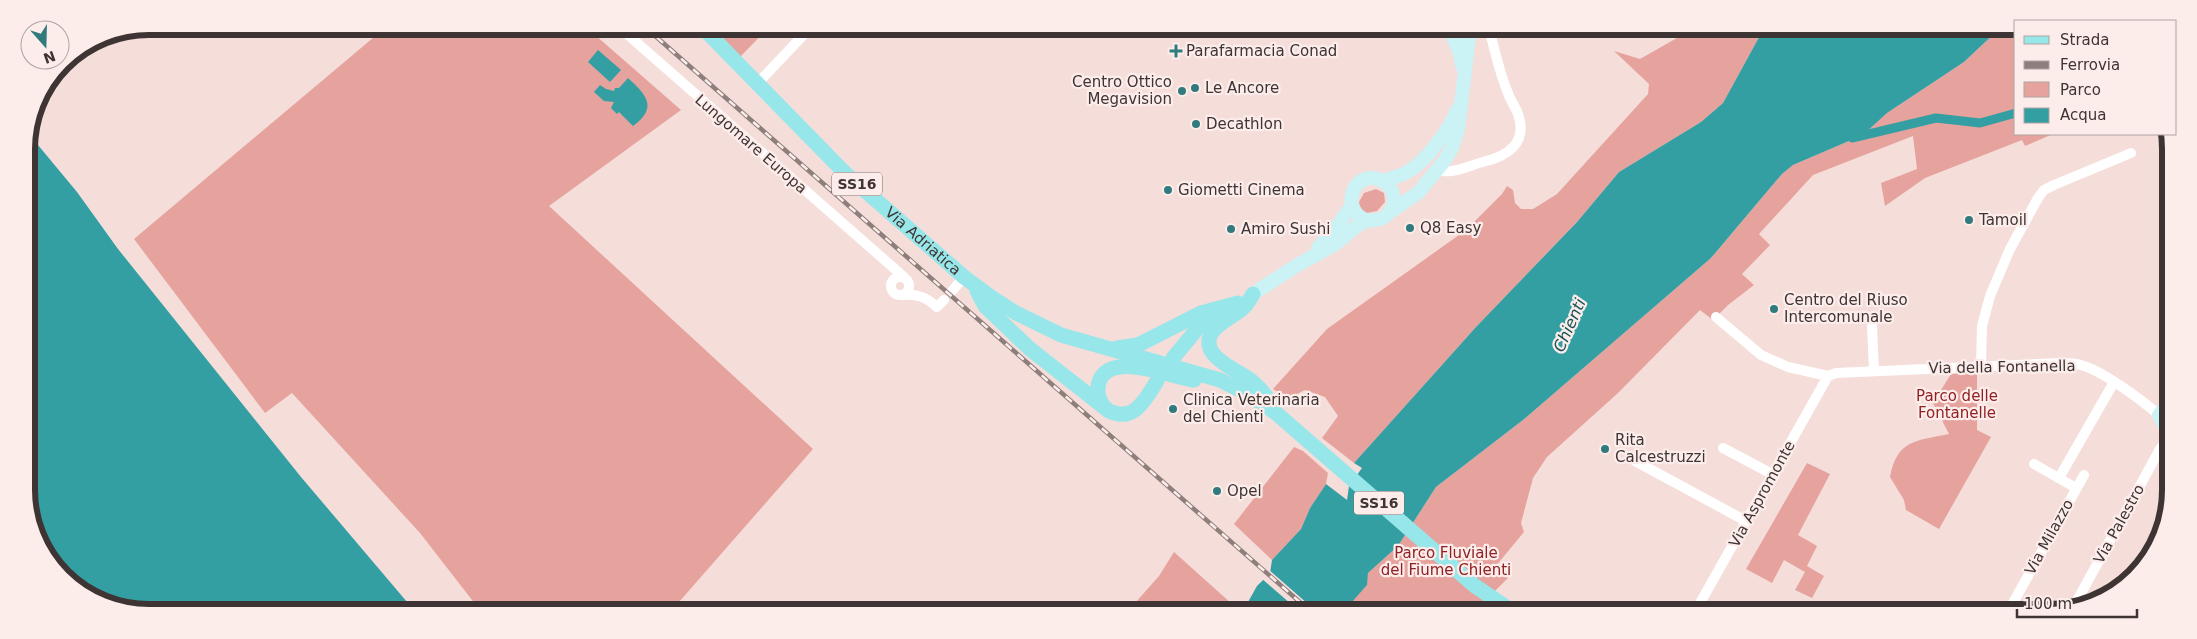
<svg xmlns="http://www.w3.org/2000/svg" width="2197" height="639" font-family="'DejaVu Sans',sans-serif">
<style>
.green{fill:#e6a39d}
.water{fill:#349fa3}
.pier{fill:#f5ddda}
.lines{fill:none;stroke-linecap:round;stroke-linejoin:round}
.canal{stroke:#349fa3;stroke-width:9}
.street{stroke:#fff;stroke-width:10}
.secondary{stroke:#cbf2f4;stroke-width:14}
.primary{stroke:#97e6e9;stroke-width:15}
.rail-casing{stroke:#8e7e7c;stroke-width:4.5}
.rail{stroke:#fcedeb;stroke-width:2.5;stroke-dasharray:8;stroke-linecap:butt}
.poi-dot{fill:#317a7d;stroke:#fcedeb;stroke-width:2}
.labels{text-anchor:middle;stroke-width:4.5;stroke-linejoin:round;paint-order:stroke}
.shield{fill:#fcedeb;stroke:#776c6a;stroke-width:1}
.shield-label{font-size:14px;font-weight:bold;fill:#3e3433}
.poi-label{font-size:15px;fill:#3e3433;stroke:#fcedeb;text-anchor:start}
.street-label{font-size:15px;fill:#3e3433;stroke:#fcedeb}
.park-label{font-size:15px;fill:#902023;stroke:#fcedeb}
.water-label{font-size:16px;font-style:italic;fill:#175355;stroke:#fcedeb}
.rim{fill:none;stroke:#3e3433;stroke-width:6}
</style>
<rect width="100%" height="100%" fill="#f5ddda"/>
<g class="green">
<path d="M 386,27 L 586,27 L 681,110 L 549,206 L 813,449 L 672,610 L 479,609 L 420,533 L 292,393 L 265,413 L 134,239 Z"/>
<path d="M 713,27 L 768,28 L 740,57 Z"/>
<path d="M 1691,30 L 1763,30 L 1723,103 L 1701,122 L 1619,172 L 1577,222 L 1476,327 L 1354,463 L 1322,438 L 1338,416 L 1325,397 L 1305,390 L 1289,398 L 1273,389 L 1327,329 L 1466,230 L 1502,194 L 1507,186 L 1513,190 L 1515,203 L 1521,209 L 1533,209 L 1557,194 L 1648,94 L 1649,84 L 1614,51 L 1640,59 Z"/>
<path d="M 1998,30 L 2016,30 L 2016,134 L 2053,134 L 2025,146 L 2022,140 L 1925,178 L 1885,206 L 1881,183 L 1917,169 L 1913,136 L 1813,175 L 1759,234 L 1770,245 L 1742,274 L 1754,285 L 1728,305 L 1713,320 L 1700,310 L 1618,393 L 1547,457 L 1533,478 L 1521,523 L 1524,532 L 1495,567 L 1508,578 L 1480,606 L 1489,611 L 1344,611 L 1366,585 L 1368,573 L 1398,546 L 1436,487 L 1523,420 L 1711,258 L 1782,174 L 1793,165 L 1863,135 L 1887,113 L 1964,62 Z"/>
<path d="M 1376,189 L 1384,193 L 1385,202 L 1377,211 L 1366,213 L 1360,209 L 1359,202 L 1364,193 Z"/>
<path d="M 1974,373 L 1977,375 L 1977,430 L 1991,437 L 1939,529 L 1906,510 L 1904,500 L 1890,477 C 1897,440 1915,441 1949,434 L 1933,403 L 1951,374 Z"/>
<path d="M 1294,447 L 1303,451 L 1328,473 L 1326,484 L 1310,508 L 1301,529 L 1272,560 L 1234,524 Z"/>
<path d="M 1807,463 L 1830,474 L 1798,535 L 1817,546 L 1807,566 L 1824,576 L 1812,598 L 1795,590 L 1805,572 L 1784,560 L 1772,583 L 1746,569 Z"/>
<path d="M 1174,552 L 1232,604 L 1224,611 L 1128,611 L 1159,576 Z"/>
</g>
<g class="water">
<path d="M 1763,30 L 1998,30 L 1964,62 L 1887,113 L 1863,135 L 1793,165 L 1782,174 L 1711,258 L 1523,420 L 1436,487 L 1398,546 L 1368,573 L 1367,585 L 1344,611 L 1243,611 L 1257,586 L 1270,573 L 1272,560 L 1301,529 L 1310,508 L 1326,484 L 1347,500 L 1349,486 L 1362,468 L 1354,463 L 1476,327 L 1577,222 L 1619,172 L 1701,122 L 1723,103 Z"/>
<path d="M 598,50 L 621,70 L 610,82 L 588,62 Z"/>
<path d="M 628,78 C 647,95 658,108 633,126 L 619,112 L 617,114 L 611,108 L 614,102 L 604,101 L 594,92 L 600,85 L 606,89 L 614,91 L 615,88 L 619,88 Z"/>
<path d="M 28,133 L 77,192 L 118,249 L 301,477 L 413,609 L 117,609 L 57,571 L 29,514 L 26,141 Z"/>
</g>
<path class="pier" d="M 1268,569 L 1316,611 L 1299,611 L 1261,578 Z"/>
<g class="lines">
<path class="canal" d="M 1852,138 L 1936,118 L 1980,123 L 2016,113"/>
<g class="street">
<path d="M 619,27 L 904,277"/>
<path d="M 757,84 L 810,28"/>
<path d="M 1438,170 C 1452,175 1470,165 1483,162 C 1508,156 1528,143 1518,114 C 1515,106 1510,100 1508,93 C 1499,72 1495,50 1489,29"/>
<circle cx="900" cy="286" r="9"/>
<path d="M 952,291 L 964,277"/>
<path d="M 903,295 C 918,294 926,297 937,307 L 944,300"/>
<path d="M 1716,317 L 1761,355 L 1788,367 L 1828,376 L 1836,373 L 2061,363 C 2069,363 2077,363 2084,366 C 2104,372 2143,401 2159,415"/>
<path d="M 1872,325 L 1874,371"/>
<path d="M 1981,366 L 1982,326 L 1990,296 L 2010,249 L 2038,198 L 2044,190 L 2054,185 L 2131,153"/>
<path d="M 1723,448 L 1772,474"/>
<path d="M 1635,461 L 1746,521"/>
<path d="M 2034,464 L 2076,488"/>
<path d="M 2059,478 L 2114,382"/>
<path d="M 2073,608 L 2160,449 L 2167,441"/>
<path d="M 1695,612 L 1828,376"/>
<path d="M 2008,612 L 2084,475"/>
</g>
<g class="secondary">
<path d="M 1450,29 L 1460,54 L 1462,66"/>
<path d="M 1383,181 C 1392,178 1401,176 1409,171 C 1426,161 1450,129 1457,110"/>
<path d="M 1390,212 L 1418,193 L 1445,160 L 1452,148 L 1458,129 L 1470,29"/>
<path d="M 1318,248 L 1336,228 L 1352,205"/>
<path d="M 1253,294 C 1271,282 1289,270 1308,259 C 1317,254 1326,250 1335,244 C 1344,238 1352,228 1362,223 C 1371,218 1381,223 1389,213 C 1399,201 1393,184 1378,179 C 1352,171 1339,211 1368,221"/>
<path d="M 2167,430 L 2159,415 L 2167,405"/>
</g>
<g class="primary">
<path id="s1" d="M 702,27 L 846,174 L 964,277 L 991,297 L 1016,313 L 1061,335 L 1220,380 L 1244,392 L 1276,413 L 1475,586 L 1512,611"/>
<path d="M 977,291 L 985,306 L 1030,349 L 1109,411 C 1134,423 1145,400 1157,381"/>
<path d="M 1253,294 C 1250,299 1247,305 1242,309 C 1233,317 1217,323 1211,334 C 1199,357 1240,371 1253,382 C 1263,390 1269,399 1274,410"/>
<path d="M 1117,348 L 1138,345 L 1201,313 L 1238,303"/>
<path d="M 1173,358 L 1198,328 L 1222,312"/>
<path d="M 1104,407 C 1099,399 1096,392 1099,382 C 1110,350 1170,377 1194,380"/>
</g>
<g class="rail-casing">
<path id="rail" d="M 645,27 L 1310,611"/>
</g>
<use href="#rail" class="rail"/>
</g>
<g class="poi-dot">
<path d="M1173.5 43.5h5v5h5v5h-5v5h-5v-5h-5v-5h5z"/>
<circle cx="1195" cy="88" r="5"/>
<circle cx="1182" cy="91" r="5"/>
<circle cx="1196" cy="124" r="5"/>
<circle cx="1168" cy="190" r="5"/>
<circle cx="1969" cy="220" r="5"/>
<circle cx="1410" cy="228" r="5"/>
<circle cx="1231" cy="229" r="5"/>
<circle cx="1774" cy="309" r="5"/>
<circle cx="1173" cy="409" r="5"/>
<circle cx="1605" cy="449" r="5"/>
<circle cx="1217" cy="491" r="5"/>
</g>
<g class="labels">
<g class="shield">
<rect x="832" y="172.5" width="50" height="23" rx="4"/>
<rect x="1354" y="491.5" width="50" height="23" rx="4"/>
</g>
<g class="shield-label">
<text x="857" y="189">SS16</text>
<text x="1379" y="508">SS16</text>
</g>
<g class="poi-label">
<text x="1186" y="56">Parafarmacia Conad</text>
<text x="1172" y="87" text-anchor="end">Centro Ottico<tspan x="1172" dy="17">Megavision</tspan></text>
<text x="1205" y="93">Le Ancore</text>
<text x="1206" y="129">Decathlon</text>
<text x="1178" y="195">Giometti Cinema</text>
<text x="1979" y="225">Tamoil</text>
<text x="1420" y="233">Q8 Easy</text>
<text x="1241" y="234">Amiro Sushi</text>
<text x="1784" y="305">Centro del Riuso<tspan x="1784" dy="17">Intercomunale</tspan></text>
<text x="1183" y="405">Clinica Veterinaria<tspan x="1183" dy="17">del Chienti</tspan></text>
<text x="1615" y="445">Rita<tspan x="1615" dy="17">Calcestruzzi</tspan></text>
<text x="1227" y="496">Opel</text>
</g>
<g class="street-label">
<text transform="translate(751 144) rotate(41)" y="5">Lungomare Europa</text>
<text dy="5" stroke="none"><textPath href="#s1" startOffset="308">Via Adriatica</textPath></text>
<text transform="translate(2002 367) rotate(-1)" y="5">Via della Fontanella</text>
<text transform="translate(1762 494) rotate(-61)" y="5">Via Aspromonte</text>
<text transform="translate(2119 524) rotate(-61)" y="5">Via Palestro</text>
<text transform="translate(2049 537) rotate(-61)" y="5">Via Milazzo</text>
</g>
<g class="park-label">
<text x="1957" y="401">Parco delle<tspan x="1957" dy="17">Fontanelle</tspan></text>
<text x="1446" y="558">Parco Fluviale<tspan x="1446" dy="17">del Fiume Chienti</tspan></text>
</g>
<g class="water-label">
<text transform="translate(1569 325) rotate(-66)" y="6">Chienti</text>
</g>
</g>
<path d="M0 0H2197V639H0ZM149 35H2048A114 114 0 0 1 2162 149V490A114 114 0 0 1 2048 604H149A114 114 0 0 1 35 490V149A114 114 0 0 1 149 35Z" fill="#fcedeb" fill-rule="evenodd"/>
<path class="rim" d="M149 35H2048A114 114 0 0 1 2162 149V490A114 114 0 0 1 2048 604H149A114 114 0 0 1 35 490V149A114 114 0 0 1 149 35Z"/>
<rect x="2014" y="20" width="162" height="115" fill="#fcedeb" stroke="#b0a3a1"/>
<rect x="2024" y="36" width="25" height="8" fill="#97e6e9" stroke="#b0a3a1"/>
<text x="2060" y="45" font-size="15" fill="#3e3433">Strada</text>
<rect x="2024" y="61" width="25" height="8" fill="#8e7e7c" stroke="#b0a3a1"/>
<text x="2060" y="70" font-size="15" fill="#3e3433">Ferrovia</text>
<rect x="2024" y="82" width="25" height="15" fill="#e6a39d" stroke="#b0a3a1"/>
<text x="2060" y="95" font-size="15" fill="#3e3433">Parco</text>
<rect x="2024" y="108" width="25" height="15" fill="#349fa3" stroke="#b0a3a1"/>
<text x="2060" y="120" font-size="15" fill="#3e3433">Acqua</text>
<g transform="translate(45 45) rotate(160)"><circle r="24" fill="#fcedeb" stroke="#b0a3a1"/>
<path d="M0-4L9 19L0 12L-9 19Z" fill="#317a7d"/>
<text y="-8" font-size="14" font-weight="bold" text-anchor="middle" fill="#3e3433">N</text>
</g>
<path d="M2017 609v8h120v-8" fill="none" stroke="#3e3433" stroke-width="2.5"/>
<text x="2024" y="609" font-size="15" fill="#3e3433" stroke="#fcedeb" stroke-width="4" paint-order="stroke">100 m</text>
</svg>
